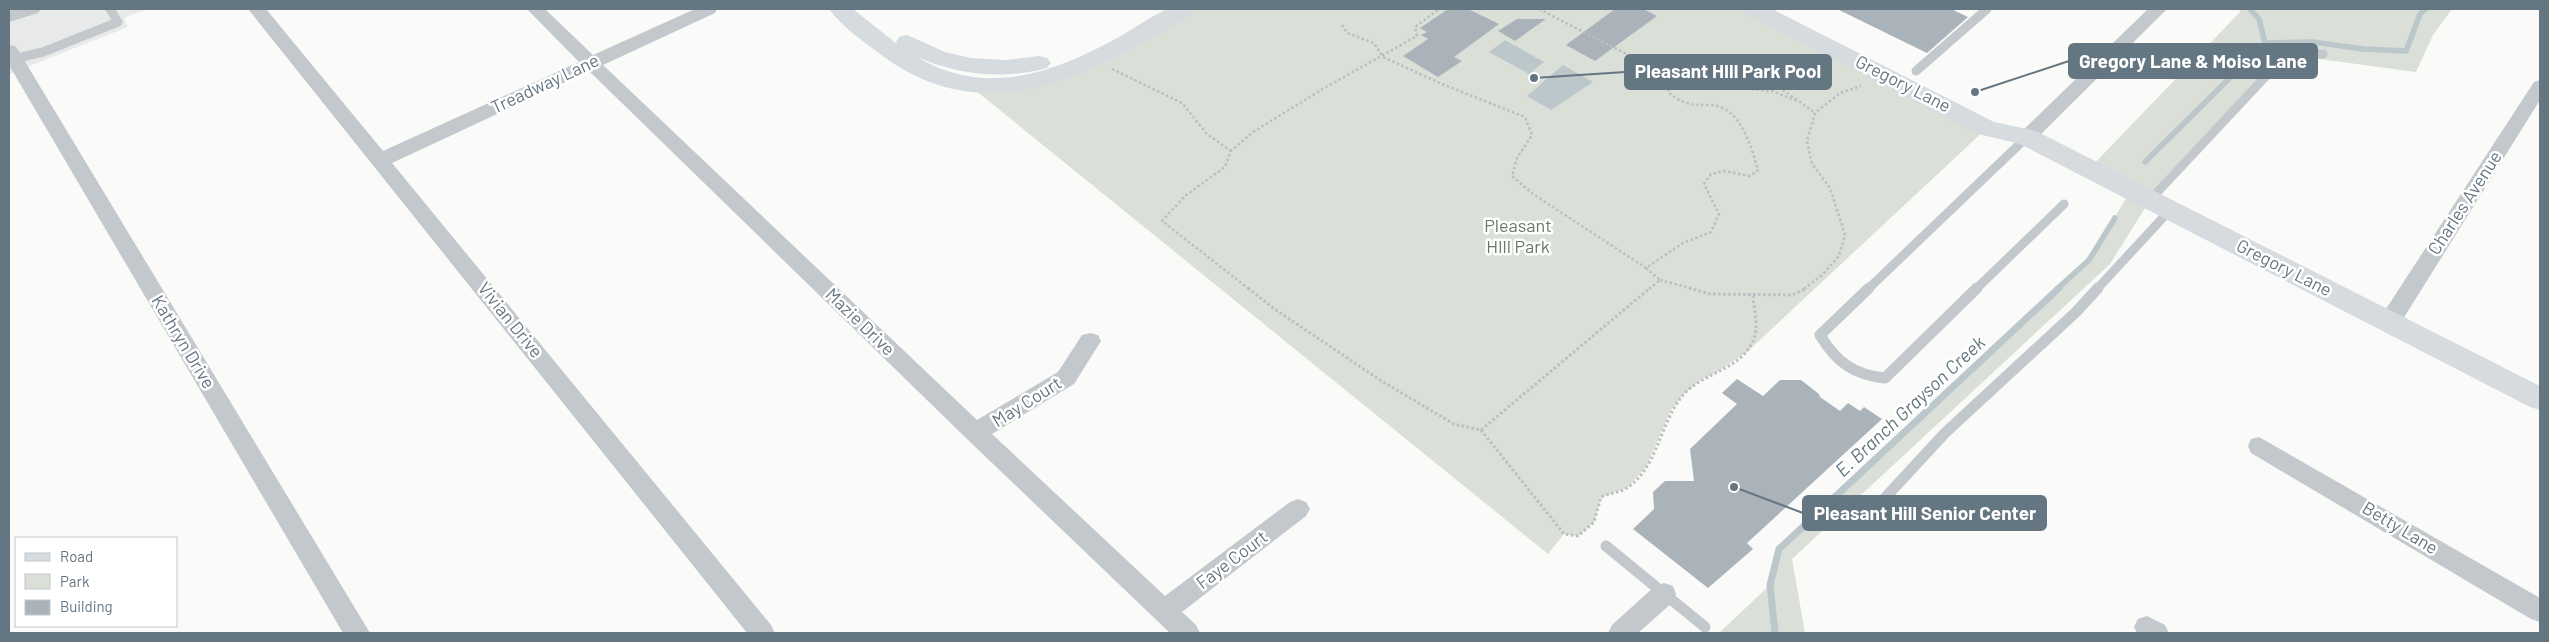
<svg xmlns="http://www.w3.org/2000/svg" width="2549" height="642" font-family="Barlow,sans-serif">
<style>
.built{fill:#e8e9e9}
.green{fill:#dadfd7}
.water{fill:#bbc7cb}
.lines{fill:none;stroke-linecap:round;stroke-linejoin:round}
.stream-far1{stroke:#bbc7cb;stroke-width:5.5}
.stream{stroke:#bbc7cb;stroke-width:7}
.building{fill:#aab3b9}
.path-far1{stroke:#bbbfc2;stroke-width:2.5;stroke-dasharray:2.5 2.5;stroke-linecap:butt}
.path{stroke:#bbbfc2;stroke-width:3;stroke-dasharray:2.5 2.5;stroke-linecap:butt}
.lane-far1{stroke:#c3c8cc;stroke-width:9}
.lane{stroke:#c3c8cc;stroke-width:11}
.street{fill:#c3c8cc;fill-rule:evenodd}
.secondary{fill:#d6dbdf;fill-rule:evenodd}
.labels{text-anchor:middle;stroke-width:5;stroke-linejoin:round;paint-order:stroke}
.street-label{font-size:18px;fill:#657683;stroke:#fff}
.park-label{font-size:18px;fill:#687a64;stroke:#fff}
.water-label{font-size:19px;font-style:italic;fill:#60757c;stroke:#fff}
.leader{fill:none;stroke:#657683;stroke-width:2}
.callout-dot{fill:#657683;stroke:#fff;stroke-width:2}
.callout{fill:#657683;stroke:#657683;stroke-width:2}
.callout-label{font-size:19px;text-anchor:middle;font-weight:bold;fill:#fff}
</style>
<rect width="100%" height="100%" fill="#fafaf8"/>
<path class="built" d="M 9,9 L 147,9 L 124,18 L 128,27 L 9,74 Z"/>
<g class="green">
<path d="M 1185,9 L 1755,9 L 1987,128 L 1748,351 L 1717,372 L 1700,380 L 1683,395 L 1671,410 L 1646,467 L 1627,488 L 1601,497 L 1594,522 L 1578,536 L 1564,534 L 1548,554 L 970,86 L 1019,85 Z"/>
<path d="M 2236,9 L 2452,9 L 2433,35 L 2416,72 L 2282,54 L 2150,200 L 2110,264 L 1792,559 L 1805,633 L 1719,633 L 1770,585 L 1779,549 L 2089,260 L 2131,190 L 2089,169 L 2241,11 Z"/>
</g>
<g class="water">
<path d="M 1505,40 L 1544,62 L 1529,74 L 1489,52 Z"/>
<path d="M 1563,65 L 1593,82 L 1551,110 L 1527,96 Z"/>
</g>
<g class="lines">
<g class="stream-far1">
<path d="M 2265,43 L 2313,42 L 2363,49 L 2406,51 L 2420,14 L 2426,9"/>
<path d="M 2145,162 L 2265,43 L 2259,19 L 2250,9"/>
<path d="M 2057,289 L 2089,260 L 2115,218"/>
</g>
<path class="stream" d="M 1775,633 L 1770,585 L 1779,549 L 2059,288"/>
</g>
<g class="building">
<path d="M 1448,9 L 1468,9 L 1499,24 L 1454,57 L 1462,61 L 1438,77 L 1403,56 L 1428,39 L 1421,35 L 1427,32 L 1420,28 Z"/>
<path d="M 1615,9 L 1643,9 L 1657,16 L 1595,61 L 1566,45 Z"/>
<path d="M 1837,9 L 1951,9 L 1968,17 L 1927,53 Z"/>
<path d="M 1517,19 L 1546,19 L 1515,41 L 1498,31 Z"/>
<path d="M 1737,379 L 1763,396 L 1780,380 L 1801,380 L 1819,394 L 1820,397 L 1840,411 L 1848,403 L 1860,411 L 1864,407 L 1882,419 L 1747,543 L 1753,549 L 1708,588 L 1633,529 L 1654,509 L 1653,492 L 1665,481 L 1694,481 L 1690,449 L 1737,404 L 1722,393 Z"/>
</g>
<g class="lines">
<g class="path-far1">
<path d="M 1539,9 L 1671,77 L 1687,76 L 1741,88 L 1772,91 L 1800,102 L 1815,113"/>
<path d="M 1342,25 L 1347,33 L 1374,43 L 1383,57 L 1442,84 L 1525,117 L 1532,135 L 1517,158 L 1512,176 L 1533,194 L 1646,268 L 1683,243 L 1711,232 L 1719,214 L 1704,184 L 1711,174 L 1724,171 L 1750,176 L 1758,170 C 1751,147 1741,106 1710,105 C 1692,105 1683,105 1668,92 L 1671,77"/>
<path d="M 1646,62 C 1712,47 1744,62 1797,100"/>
<path d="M 1112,69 L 1182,103 L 1207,134 L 1231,151"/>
<path d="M 1646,268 L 1660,280 L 1649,289"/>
<path d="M 1660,280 L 1694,289"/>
<path d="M 1249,289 L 1162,221 L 1185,196 L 1225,167 L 1231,151 L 1253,132 L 1326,87 L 1417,36 L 1415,27 L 1439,9"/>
<path d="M 1804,289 L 1822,275 L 1839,256 L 1845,235 L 1830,188 L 1812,164 L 1807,141 L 1815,113 L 1840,93 L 1861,86"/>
</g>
<g class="path">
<path d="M 1248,288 L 1273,308 L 1383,382 L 1454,424 L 1481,430 L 1650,288"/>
<path d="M 1689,288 L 1710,294 L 1792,295 L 1807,288"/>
<path d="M 1481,430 L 1564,534 L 1578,536 L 1594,522 L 1601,497 C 1608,494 1616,493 1623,490 C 1658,472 1659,422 1684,394 C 1702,374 1737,370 1751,345 C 1760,331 1754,311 1753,296"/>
</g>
<g class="lane-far1">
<path d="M 13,59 L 43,52 L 118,22 L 110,9"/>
<path d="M 1916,71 L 1987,9"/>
<path d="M 2150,200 L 2281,60 L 2289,55 L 2323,54"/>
<path d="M 1868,289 L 2027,137"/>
<path d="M 1976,289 L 2064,204"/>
<path d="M 2097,289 L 2170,210"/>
</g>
<g class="lane">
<path d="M 1869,288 L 1820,335 C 1836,362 1854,375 1885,378 L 1977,288"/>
<path d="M 1871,513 L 1945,433 L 2076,312 L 2098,288"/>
<path d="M 1606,546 L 1705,627"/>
</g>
<g class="street">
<path d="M 16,9 L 41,9 L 38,13 L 9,22 L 9,11 Z"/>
<path d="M 248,9 L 266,9 L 383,151 L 579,62 L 527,9 L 545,9 L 593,55 L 695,9 L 717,9 L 715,13 L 603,65 L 977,420 L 1058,372 L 1082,335 L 1090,333 L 1098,335 L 1101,341 L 1074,384 L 992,434 L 1165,596 L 1290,502 L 1298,499 L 1306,502 L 1310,509 L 1306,516 L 1182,612 L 1196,625 L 1200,633 L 1170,633 L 967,439 L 589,71 L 392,163 L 771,625 L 775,633 L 747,633 Z"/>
<path d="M 2148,9 L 2167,9 L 2034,141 L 2027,143 L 2020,141 L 2018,137 L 2020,133 Z"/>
<path d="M 9,45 L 15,46 L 18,50 L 370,633 L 343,633 L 9,65 Z"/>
<path d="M 2540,80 L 2540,100 L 2398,327 L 2390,329 L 2382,327 L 2379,321 L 2382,315 L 2534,82 Z"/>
<path d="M 2259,437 L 2540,598 L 2540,622 L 2531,619 L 2251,453 L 2248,446 L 2251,439 Z"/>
<path d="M 1664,583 L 1673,586 L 1676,594 L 1673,602 L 1638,633 L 1608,633 L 1612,625 L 1655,586 Z"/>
<path d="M 2147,616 L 2165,625 L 2169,633 L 2137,633 L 2134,627 L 2138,619 Z"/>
</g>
<g class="secondary">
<path d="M 829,9 L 853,9 L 897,44 L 896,42 L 899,37 L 907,35 L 945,52 L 971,58 L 1006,60 L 1039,56 L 1047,58 L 1051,63 L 1047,68 C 1004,80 958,75 917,57 C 986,98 1054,73 1119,37 C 1132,30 1157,12 1169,9 C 1177,7 1189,8 1196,9 L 1193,14 C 1093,72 989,136 880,54 C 864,42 841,26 829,9 Z"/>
<path d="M 1744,9 L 1772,9 L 1994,122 L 2036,131 L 2540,386 L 2540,410 L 2530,407 L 2020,144 L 1978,134 L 1747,14 Z"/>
</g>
</g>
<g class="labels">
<g class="street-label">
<text transform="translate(545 84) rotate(-25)" y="6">Treadway Lane</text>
<text transform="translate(1903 84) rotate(27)" y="6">Gregory Lane</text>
<text transform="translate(2465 203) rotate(-57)" y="6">Charles Avenue</text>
<text transform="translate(2284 268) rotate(27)" y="6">Gregory Lane</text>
<text transform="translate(510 320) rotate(51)" y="6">Vivian Drive</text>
<text transform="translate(860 322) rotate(44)" y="6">Mazie Drive</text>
<text transform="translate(183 342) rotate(59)" y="6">Kathryn Drive</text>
<text transform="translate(1027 402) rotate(-32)" y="6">May Court</text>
<text transform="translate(2400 528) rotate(31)" y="6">Betty Lane</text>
<text transform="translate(1232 560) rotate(-37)" y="6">Faye Court</text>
</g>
<g class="park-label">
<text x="1518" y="232">Pleasant<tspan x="1518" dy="21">HIll Park</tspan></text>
</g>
<g class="water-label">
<text transform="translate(1910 406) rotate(-43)" y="7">E. Branch Grayson Creek</text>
</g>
</g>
<path class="leader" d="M1975 92L2069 61M1534 78L1625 72M1734 487L1803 513"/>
<g class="callout-dot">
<circle cx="1975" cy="92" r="5"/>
<circle cx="1534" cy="78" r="5"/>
<circle cx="1734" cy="487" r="5"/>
</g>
<g class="callout">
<rect x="2069" y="44" width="248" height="34" rx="5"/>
<rect x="1625" y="55" width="206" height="34" rx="5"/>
<rect x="1803" y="496" width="243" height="34" rx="5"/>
</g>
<g class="callout-label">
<text x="2193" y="68">Gregory Lane &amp; Moiso Lane</text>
<text x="1728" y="78">Pleasant HIll Park Pool</text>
<text x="1925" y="520">Pleasant Hill Senior Center</text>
</g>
<rect width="2549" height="642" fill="none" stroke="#657683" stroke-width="20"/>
<rect x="15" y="537" width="162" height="90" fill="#ffffff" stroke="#c1c8cd"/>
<rect x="25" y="553" width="25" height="8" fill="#d6dbdf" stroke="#c1c8cd"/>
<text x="60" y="562" font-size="15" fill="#657683">Road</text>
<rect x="25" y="574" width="25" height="15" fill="#dadfd7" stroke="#c1c8cd"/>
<text x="60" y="587" font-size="15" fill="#657683">Park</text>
<rect x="25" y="600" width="25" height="15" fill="#aab3b9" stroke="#c1c8cd"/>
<text x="60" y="612" font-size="15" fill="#657683">Building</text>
</svg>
